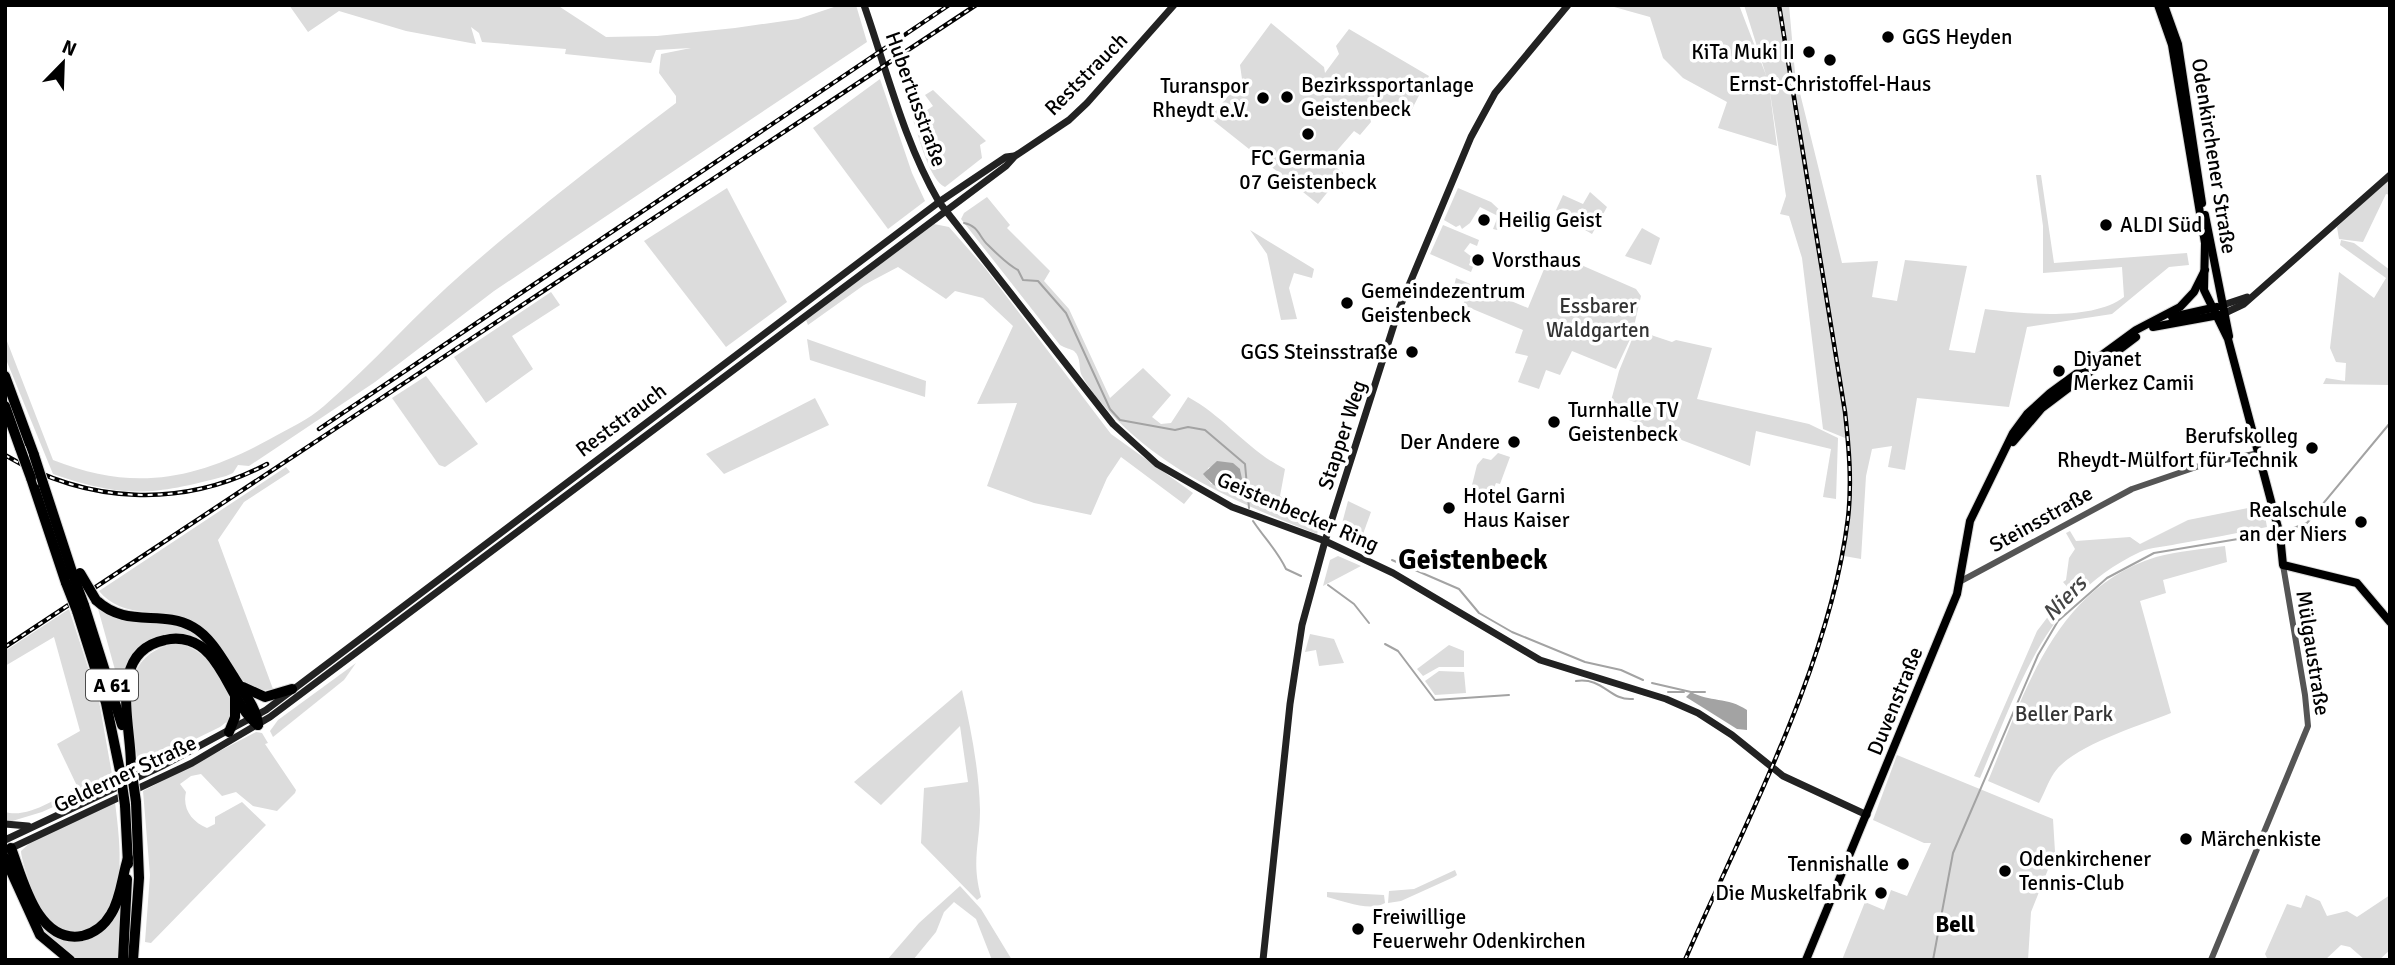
<svg xmlns="http://www.w3.org/2000/svg" width="2395" height="965" font-family="Signika,sans-serif">
<style>
.green{fill:#dcdcdc;fill-rule:evenodd}
.water{fill:#a3a3a3}
.lines{fill:none;stroke-linecap:round;stroke-linejoin:round}
.stream{stroke:#a3a3a3;stroke-width:2}
.primary-casing{stroke:#dbdbdb;stroke-width:10}
.motorway-casing{stroke:#dbdbdb;stroke-width:12}
.tertiary{stroke:#555;stroke-width:6}
.secondary{stroke:#222;stroke-width:7}
.primary{stroke:#000;stroke-width:8}
.motorway{stroke:#000;stroke-width:10}
.rail-casing{stroke:#000;stroke-width:4.5}
.rail{stroke:#fff;stroke-width:2;stroke-dasharray:5;stroke-linecap:butt}
.motorway-bridge-casing{stroke:#dbdbdb;stroke-width:12;stroke-linecap:butt}
.motorway-bridge{stroke:#000;stroke-width:10}
.poi-dot{fill:#000;stroke:#fff;stroke-width:2.5}
.labels{text-anchor:middle;stroke-width:7;stroke-linejoin:round;paint-order:stroke}
.shield{fill:#fff;stroke:#4c4c4c;stroke-width:2}
.shield-label{font-size:19px;font-weight:bold;fill:#000}
.poi-label{font-size:21px;fill:#000;stroke:#fff;text-anchor:start}
.street-label{font-size:21px;fill:#000;stroke:#fff}
.park-label{font-size:21px;fill:#333;stroke:#fff}
.water-label{font-size:23px;font-style:italic;fill:#444;stroke:#fff}
.neighbourhood-label{font-size:23px;font-weight:bold;fill:#000;stroke:#fff}
.district-label{font-size:28px;font-weight:bold;fill:#000;stroke:#fff}
</style>
<rect width="100%" height="100%" fill="#fff"/>
<g class="green">
<path d="M 289,5 L 557,5 L 606,37 L 657,36 L 735,28 L 798,19 L 840,5 L 856,5 L 867,42 L 494,291 L 375,382 L 249,466 L 238,465 L 233,473 L 226,476 C 154,495 126,499 53,474 L 5,357 L 5,336 L 53,460 C 133,492 195,480 270,439 C 288,429 308,420 324,406 C 373,364 416,313 465,271 C 533,212 604,157 676,103 L 676,96 L 659,73 L 661,54 L 691,48 L 656,50 L 651,63 L 565,54 L 566,49 L 482,42 L 479,33 L 471,27 L 476,44 L 406,31 L 339,11 L 308,32 Z"/>
<path d="M 1607,5 L 1739,5 L 1766,75 L 1744,5 L 1789,5 L 1795,73 L 1842,263 L 1878,261 L 1872,297 L 1897,301 L 1905,260 L 1967,266 L 1949,350 L 1975,353 L 1985,309 C 2024,314 2093,321 2124,297 L 2122,267 L 2043,273 L 2043,226 L 2036,175 L 2041,175 L 2054,263 L 2187,253 L 2189,265 L 2169,267 L 2112,314 L 2027,327 L 2009,407 L 1917,398 L 1905,470 L 1888,467 L 1892,446 L 1872,449 L 1866,476 L 1861,559 L 1844,556 L 1851,496 L 1850,440 L 1823,429 L 1802,258 L 1789,216 L 1780,214 L 1786,196 L 1769,86 L 1777,146 L 1718,128 L 1727,102 L 1683,78 L 1663,58 L 1650,17 Z"/>
<path d="M 1271,23 L 1324,67 L 1325,73 L 1339,54 L 1336,46 L 1349,29 L 1429,76 L 1411,111 L 1394,104 L 1374,103 L 1369,114 L 1371,122 L 1360,135 L 1354,131 L 1328,161 L 1343,173 L 1318,204 L 1210,118 L 1242,79 L 1240,65 Z"/>
<path d="M 880,79 L 912,173 L 925,201 L 888,229 L 813,128 Z"/>
<path d="M 933,90 L 986,141 L 980,145 L 982,158 L 945,187 C 929,180 919,136 913,120 L 933,106 L 925,95 Z"/>
<path d="M 2390,178 L 2390,195 L 2386,194 L 2363,242 L 2339,239 L 2337,227 Z"/>
<path d="M 727,188 L 787,302 L 726,347 L 644,241 Z"/>
<path d="M 1458,188 L 1491,202 L 1505,215 L 1497,230 L 1493,229 L 1498,216 L 1480,207 L 1470,223 L 1462,229 L 1460,225 L 1456,227 L 1444,220 Z"/>
<path d="M 1590,192 L 1607,207 L 1592,234 L 1573,223 L 1574,219 L 1556,210 L 1563,195 L 1583,204 Z"/>
<path d="M 987,197 L 1010,225 L 1007,228 L 1050,271 L 1044,281 L 1069,309 L 1110,398 L 1143,368 L 1171,395 L 1152,417 L 1161,424 L 1171,423 L 1188,397 C 1225,417 1247,450 1285,469 L 1280,496 L 1294,505 L 1293,514 L 1319,528 L 1317,534 C 1245,506 1175,477 1119,422 C 1106,409 1091,392 1082,376 C 1078,369 1082,358 1074,351 C 1071,349 1065,348 1060,345 L 961,219 L 964,213 ZM 1213,466 L 1240,469 L 1242,484 L 1211,484 L 1206,477 L 1208,468 Z"/>
<path d="M 934,224 L 949,227 L 985,268 L 1111,434 L 1193,493 L 1184,504 L 1121,457 L 1107,478 L 1091,515 L 1034,503 L 987,486 L 1017,403 L 977,404 L 1013,326 L 983,298 L 955,291 L 946,299 L 898,267 L 864,285 L 808,325 L 806,320 Z"/>
<path d="M 1443,225 L 1479,240 L 1477,246 L 1470,243 L 1464,251 L 1472,257 L 1469,265 L 1473,267 L 1471,272 L 1430,254 Z"/>
<path d="M 1642,228 L 1660,238 L 1651,265 L 1625,256 Z"/>
<path d="M 1250,230 L 1314,269 L 1312,278 L 1294,273 L 1289,288 L 1297,319 L 1281,320 L 1267,254 Z"/>
<path d="M 2341,240 L 2354,243 L 2390,270 L 2390,385 L 2323,384 L 2326,378 L 2345,381 L 2346,363 L 2336,362 L 2330,348 L 2339,272 L 2374,298 L 2386,278 L 2340,245 Z"/>
<path d="M 1556,254 L 1636,289 L 1641,296 L 1632,335 L 1616,369 L 1572,351 L 1560,375 L 1546,370 L 1539,389 L 1518,382 L 1528,356 L 1515,353 L 1523,330 L 1463,305 L 1466,296 L 1453,290 L 1456,278 L 1528,308 L 1549,257 Z"/>
<path d="M 551,292 L 560,305 L 512,336 L 533,369 L 486,403 L 454,357 Z"/>
<path d="M 1639,331 L 1672,342 L 1676,340 L 1712,348 L 1697,399 L 1809,424 L 1838,438 L 1836,499 L 1823,497 L 1831,449 L 1756,431 L 1750,466 L 1608,412 L 1619,371 L 1635,332 Z"/>
<path d="M 807,339 L 926,381 L 925,397 L 810,360 Z"/>
<path d="M 426,376 L 478,444 L 445,467 L 439,465 L 392,398 Z"/>
<path d="M 815,398 L 829,425 L 724,474 L 706,454 Z"/>
<path d="M 1498,453 L 1510,457 L 1500,484 L 1496,483 L 1491,495 L 1471,489 L 1477,465 L 1483,458 L 1491,460 Z"/>
<path d="M 286,467 L 290,472 L 244,502 L 218,540 L 273,689 L 253,692 C 229,670 220,634 189,620 C 159,607 123,620 99,591 Z"/>
<path d="M 1348,501 L 1371,512 L 1359,545 L 1340,531 Z"/>
<path d="M 2263,505 L 2267,527 C 2237,533 2207,539 2177,544 C 2165,547 2151,547 2140,552 C 2044,597 2019,688 1980,778 L 1974,776 L 2037,631 L 2069,589 L 2063,582 L 2066,580 L 2069,558 L 2075,549 L 2066,533 L 2070,531 L 2076,541 L 2130,537 L 2140,544 L 2188,520 Z"/>
<path d="M 2225,546 L 2227,562 L 2163,580 L 2166,593 L 2140,601 L 2171,713 C 2140,726 2073,745 2054,773 C 2048,782 2044,794 2039,803 L 1988,781 C 2025,692 2054,589 2156,557 C 2178,551 2203,549 2225,546 Z"/>
<path d="M 1338,556 L 1361,566 L 1323,586 L 1330,560 Z"/>
<path d="M 97,605 C 125,628 156,615 187,628 C 197,632 205,642 213,649 L 186,638 L 139,650 L 122,695 Z"/>
<path d="M 69,609 L 99,701 L 113,780 L 42,812 L 9,822 L 5,821 L 5,812 C 28,819 58,797 78,788 L 57,744 L 80,731 L 54,637 L 5,666 L 5,651 Z"/>
<path d="M 1310,634 L 1334,639 L 1344,663 L 1319,666 L 1316,650 L 1305,652 Z"/>
<path d="M 178,643 C 211,651 230,685 233,717 L 220,727 L 140,766 C 126,718 115,653 178,643 Z"/>
<path d="M 1449,645 L 1464,651 L 1464,667 L 1439,667 L 1423,676 L 1417,669 Z"/>
<path d="M 356,663 L 344,680 L 273,737 L 270,731 L 278,720 Z"/>
<path d="M 1439,671 L 1464,672 L 1466,693 L 1435,695 L 1425,681 Z"/>
<path d="M 962,690 C 971,729 979,770 980,810 C 980,844 971,860 981,897 L 977,900 L 921,843 L 924,788 L 968,782 L 960,726 L 881,805 L 854,782 Z"/>
<path d="M 256,732 L 262,733 L 268,743 L 265,744 L 296,790 L 295,793 L 277,811 L 253,806 L 236,792 L 222,796 L 201,774 L 191,776 L 180,784 L 186,792 C 182,809 192,822 207,828 L 215,824 L 215,817 L 242,802 L 266,825 L 151,943 L 145,942 L 150,875 L 143,791 Z"/>
<path d="M 1897,755 L 2053,819 L 2055,852 L 2031,912 L 2028,960 L 1842,960 L 1865,902 L 1884,910 L 1891,890 L 1907,896 L 1931,843 L 1924,843 L 1873,820 Z"/>
<path d="M 115,802 C 119,836 127,888 104,918 C 89,937 58,938 44,917 C 38,907 21,862 21,851 L 32,841 Z"/>
<path d="M 1455,870 L 1457,875 L 1454,877 L 1401,901 L 1388,903 L 1389,891 L 1414,889 Z"/>
<path d="M 123,885 L 119,960 L 74,960 L 42,936 L 35,916 L 55,935 L 97,933 Z"/>
<path d="M 960,886 L 981,909 L 1012,960 L 992,960 L 976,919 L 954,902 L 944,912 L 936,932 L 913,960 L 887,960 L 919,923 Z"/>
<path d="M 1327,892 L 1384,895 L 1385,903 C 1371,912 1343,901 1327,897 Z"/>
<path d="M 2306,895 L 2320,901 L 2327,916 L 2347,911 L 2357,917 L 2390,895 L 2390,950 L 2379,960 L 2365,960 L 2350,947 L 2341,945 L 2325,960 L 2268,960 L 2265,954 L 2287,904 L 2301,908 Z"/>
</g>
<g class="water">
<path d="M 1217,461 L 1233,463 L 1240,469 L 1243,484 C 1228,499 1214,487 1203,474 Z"/>
<path d="M 1691,692 C 1709,702 1728,697 1747,710 L 1747,730 L 1737,729 L 1686,697 Z"/>
</g>
<g class="lines">
<g class="stream">
<path d="M 964,223 C 979,226 979,237 988,245 C 996,253 1008,265 1018,270 L 1023,280 L 1038,281 L 1066,313 L 1110,409 L 1120,420 L 1175,430 L 1188,427 L 1205,430 L 1245,464 L 1249,508"/>
<path d="M 1253,521 C 1265,539 1277,550 1286,569 L 1301,576"/>
<path d="M 2283,532 L 2307,523 L 2390,423"/>
<path d="M 1392,560 L 1459,589 L 1479,613 L 1512,632 L 1585,662 L 1621,670 L 1643,680"/>
<path d="M 1328,585 L 1354,604 L 1369,623"/>
<path d="M 1385,644 L 1398,651 L 1435,700 L 1509,695"/>
<path d="M 1576,681 C 1604,677 1609,701 1633,699"/>
<path d="M 1652,683 L 1691,692 L 1705,692"/>
<path d="M 1668,692 L 1684,692"/>
<path d="M 1933,960 L 1953,853 L 2038,655 L 2058,621 L 2107,578 L 2154,553 L 2274,533"/>
</g>
<g class="primary-casing">
<g id="primary">
<path d="M 2158,5 L 2172,45 L 2205,243 L 2204,290 L 2228,339 L 2280,535 L 2283,565 L 2357,583 L 2390,622"/>
<path d="M 2164,5 L 2178,44 L 2202,203"/>
<path d="M 2205,215 L 2229,336"/>
<path d="M 2172,317 L 2217,307"/>
<path d="M 2153,327 L 2219,315"/>
<path d="M 2013,442 L 2042,408 L 2136,337"/>
<path d="M 1806,960 L 1957,594 L 1970,521 L 2013,433 L 2027,414 L 2050,393 L 2136,330 L 2180,307 L 2194,292 L 2205,270"/>
</g>
</g>
<g class="motorway-casing">
<g id="motorway">
<path d="M 5,376 L 34,455"/>
<path d="M 5,406 L 20,448"/>
<path d="M 31,478 L 66,583"/>
<path d="M 43,483 L 74,578"/>
<path d="M 96,600 C 127,629 161,609 193,627 C 211,637 223,660 234,677 C 243,692 257,708 258,725"/>
<path d="M 84,605 L 122,725"/>
<path d="M 77,611 L 106,703 L 120,771"/>
<path d="M 243,687 L 265,697 L 292,689"/>
<path d="M 229,732 L 235,717 L 235,696"/>
<path d="M 131,767 C 132,727 106,652 165,640 C 181,636 198,641 209,654 C 228,675 236,707 258,725"/>
<path d="M 125,805 L 128,864"/>
<path d="M 11,848 C 23,879 37,944 82,936 C 95,933 104,926 111,914 C 121,898 122,876 128,858"/>
<path d="M 5,858 L 40,935 L 70,960"/>
<path d="M 123,960 L 127,879"/>
<path d="M 133,960 L 139,878 L 136,802"/>
</g>
</g>
<g class="tertiary">
<path d="M 1961,581 L 2132,489 L 2205,464 L 2259,453"/>
<path d="M 2211,960 L 2308,726 L 2305,695 L 2283,565"/>
</g>
<g class="secondary">
<path d="M 864,5 C 887,71 904,142 939,202 L 1113,424 L 1157,464 L 1232,507 L 1325,541 L 1393,573 L 1540,660 L 1666,699 L 1698,713 L 1732,735 L 1783,776 L 1867,815"/>
<path d="M 2223,305 L 2247,297"/>
<path d="M 2225,313 L 2244,304 L 2390,175"/>
<path d="M 5,824 L 28,826"/>
<path d="M 5,840 L 164,765 L 266,710 L 939,202 L 1006,157 L 1014,156"/>
<path d="M 5,851 L 192,763 L 270,717 L 1006,166 L 1015,156 L 1069,120 L 1087,103 L 1174,5"/>
<path d="M 1263,960 L 1290,704 L 1302,625 L 1325,541 L 1399,309 L 1471,137 L 1495,93 L 1568,5"/>
</g>
<use href="#primary" class="primary"/>
<use href="#motorway" class="motorway"/>
<g class="rail-casing">
<g id="rail">
<path d="M 319,429 L 949,5"/>
<path d="M 5,455 C 87,504 182,509 267,464"/>
<path d="M 5,647 L 976,5"/>
<path d="M 1685,960 C 1744,824 1830,666 1848,518 C 1852,483 1849,448 1845,412 L 1779,5"/>
</g>
</g>
<use href="#rail" class="rail"/>
<g class="motorway-bridge-casing">
<g id="motorway-bridge">
<path d="M 20,448 L 31,478"/>
<path d="M 34,455 L 43,483"/>
<path d="M 80,573 L 96,600"/>
<path d="M 74,578 L 84,605"/>
<path d="M 66,583 L 77,611"/>
<path d="M 131,767 L 136,802"/>
<path d="M 120,771 L 125,805"/>
</g>
</g>
<use href="#motorway-bridge" class="motorway-bridge"/>
</g>
<g class="poi-dot">
<circle cx="1888" cy="37" r="7"/>
<circle cx="1809" cy="52" r="7"/>
<circle cx="1830" cy="60" r="7"/>
<circle cx="1287" cy="97" r="7"/>
<circle cx="1263" cy="98" r="7"/>
<circle cx="1308" cy="134" r="7"/>
<circle cx="1484" cy="220" r="7"/>
<circle cx="2106" cy="225" r="7"/>
<circle cx="1478" cy="260" r="7"/>
<circle cx="1347" cy="303" r="7"/>
<circle cx="1412" cy="352" r="7"/>
<circle cx="2059" cy="371" r="7"/>
<circle cx="1554" cy="422" r="7"/>
<circle cx="1514" cy="442" r="7"/>
<circle cx="2312" cy="448" r="7"/>
<circle cx="1449" cy="508" r="7"/>
<circle cx="2361" cy="522" r="7"/>
<circle cx="2186" cy="839" r="7"/>
<circle cx="1903" cy="864" r="7"/>
<circle cx="2005" cy="871" r="7"/>
<circle cx="1881" cy="893" r="7"/>
<circle cx="1358" cy="929" r="7"/>
</g>
<g class="labels">
<rect class="shield" x="86" y="669.5" width="52" height="31" rx="5"/>
<g class="shield-label">
<text x="112" y="692">A 61</text>
</g>
<g class="poi-label">
<text x="1902" y="44">GGS Heyden</text>
<text x="1795" y="59" text-anchor="end">KiTa Muki II</text>
<text x="1830" y="91" text-anchor="middle">Ernst-Christoffel-Haus</text>
<text x="1301" y="92">Bezirkssportanlage<tspan x="1301" dy="24">Geistenbeck</tspan></text>
<text x="1249" y="93" text-anchor="end">Turanspor<tspan x="1249" dy="24">Rheydt e.V.</tspan></text>
<text x="1308" y="165" text-anchor="middle">FC Germania<tspan x="1308" dy="24">07 Geistenbeck</tspan></text>
<text x="1498" y="227">Heilig Geist</text>
<text x="2120" y="232">ALDI Süd</text>
<text x="1492" y="267">Vorsthaus</text>
<text x="1361" y="298">Gemeindezentrum<tspan x="1361" dy="24">Geistenbeck</tspan></text>
<text x="1398" y="359" text-anchor="end">GGS Steinsstraße</text>
<text x="2073" y="366">Diyanet<tspan x="2073" dy="24">Merkez Camii</tspan></text>
<text x="1568" y="417">Turnhalle TV<tspan x="1568" dy="24">Geistenbeck</tspan></text>
<text x="2298" y="443" text-anchor="end">Berufskolleg<tspan x="2298" dy="24">Rheydt-Mülfort für Technik</tspan></text>
<text x="1500" y="449" text-anchor="end">Der Andere</text>
<text x="1463" y="503">Hotel Garni<tspan x="1463" dy="24">Haus Kaiser</tspan></text>
<text x="2347" y="517" text-anchor="end">Realschule<tspan x="2347" dy="24">an der Niers</tspan></text>
<text x="2200" y="846">Märchenkiste</text>
<text x="2019" y="866">Odenkirchener<tspan x="2019" dy="24">Tennis-Club</tspan></text>
<text x="1889" y="871" text-anchor="end">Tennishalle</text>
<text x="1867" y="900" text-anchor="end">Die Muskelfabrik</text>
<text x="1372" y="924">Freiwillige<tspan x="1372" dy="24">Feuerwehr Odenkirchen</tspan></text>
</g>
<g class="street-label">
<text transform="translate(1086 74) rotate(-45)" y="7">Reststrauch</text>
<text transform="translate(916 99) rotate(70)" y="7">Hubertusstraße</text>
<text transform="translate(2214 156) rotate(81)" y="7">Odenkirchener Straße</text>
<text transform="translate(621 420) rotate(-37)" y="7">Reststrauch</text>
<text transform="translate(1342 435) rotate(-72)" y="7">Stapper Weg</text>
<text transform="translate(1298 512) rotate(23)" y="7">Geistenbecker Ring</text>
<text transform="translate(2041 519) rotate(-29)" y="7">Steinsstraße</text>
<text transform="translate(2313 653) rotate(81)" y="7">Mülgaustraße</text>
<text transform="translate(1895 701) rotate(-68)" y="7">Duvenstraße</text>
<text transform="translate(125 774) rotate(-25)" y="7">Gelderner Straße</text>
</g>
<g class="park-label">
<text x="1598" y="313">Essbarer<tspan x="1598" dy="24">Waldgarten</tspan></text>
<text x="2064" y="721">Beller Park</text>
</g>
<g class="water-label">
<text transform="translate(2064 598) rotate(-46)" y="8">Niers</text>
</g>
<g class="neighbourhood-label">
<text x="1955" y="932">Bell</text>
</g>
<g class="district-label">
<text x="1473" y="569">Geistenbeck</text>
</g>
</g>
<rect width="2395" height="965" fill="none" stroke="#000000" stroke-width="14"/>
<g transform="translate(63 63) rotate(23)" stroke="#ffffff" stroke-width="5" paint-order="stroke">
<path d="M0-5L12 26L0 18L-12 26Z" fill="#000000"/>
<text y="-10" font-size="19" font-weight="bold" text-anchor="middle" fill="#000000">N</text>
</g>
</svg>
